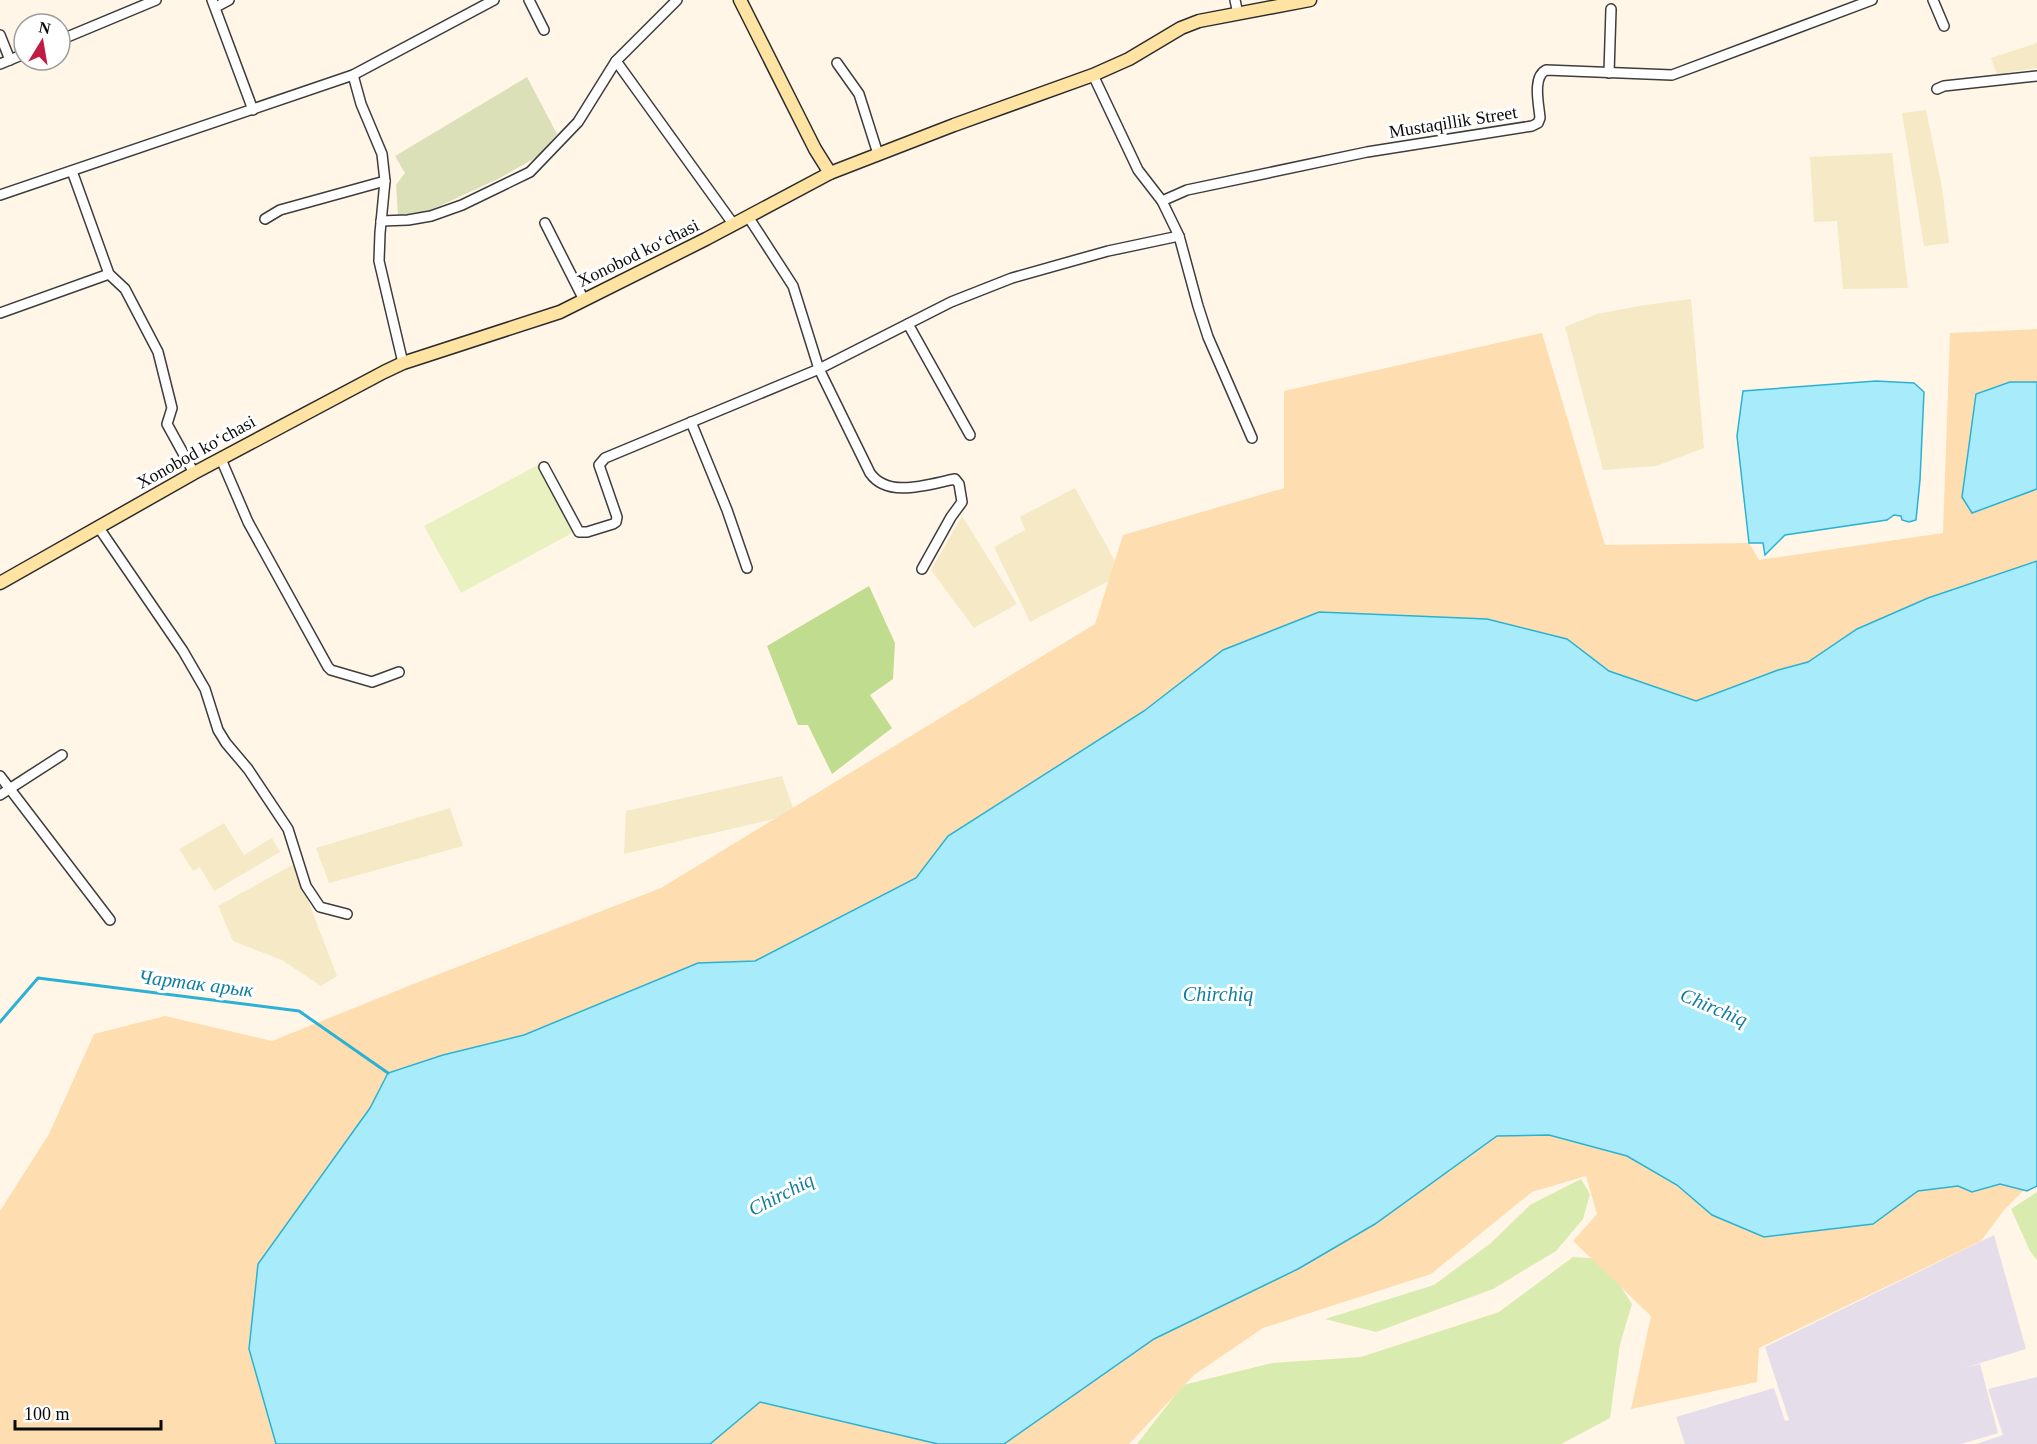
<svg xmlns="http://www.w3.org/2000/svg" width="2037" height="1444" font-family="'Times New Roman',serif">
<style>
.industrial{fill:#e6ddea}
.farmland{fill:#f6e9c6}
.green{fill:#d9ebaf}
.forest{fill:#c0dc8e}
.sand{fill:#fedeb0}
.cemetery{fill:#dbe0b8}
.pitch{fill:#eaf1c1}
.water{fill:#a8ebfa;stroke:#2bb1d4;stroke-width:1.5}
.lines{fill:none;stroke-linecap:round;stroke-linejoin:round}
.stream{stroke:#2bb1d4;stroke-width:3}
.street-casing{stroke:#3d3d3d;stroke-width:12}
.secondary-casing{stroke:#2c2c2c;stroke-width:15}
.street{stroke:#fff;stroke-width:9}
.secondary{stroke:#ffe3a2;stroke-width:12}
.labels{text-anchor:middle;stroke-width:6;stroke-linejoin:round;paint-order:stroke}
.street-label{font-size:18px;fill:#0a0a0a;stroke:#fff}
.water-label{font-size:20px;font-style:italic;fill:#0e7da1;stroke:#fff}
</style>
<rect width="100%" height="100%" fill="#fff6e7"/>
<g class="industrial">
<path d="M 1994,1235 L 2026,1349 L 1964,1368 L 1980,1364 L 1998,1433 L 1961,1444 L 1685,1444 L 1676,1417 L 1774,1388 L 1785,1421 L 1789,1420 L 1765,1347 Z"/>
<path d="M 2037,1377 L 2037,1444 L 1976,1444 L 2003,1435 L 1988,1389 Z"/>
</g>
<g class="farmland">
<path d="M 2037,43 L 2037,68 L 1997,74 L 1991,58 Z"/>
<path d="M 1926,110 L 1942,188 L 1949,243 L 1924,246 L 1902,113 Z"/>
<path d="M 1892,153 L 1908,288 L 1843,289 L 1837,221 L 1814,222 L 1810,157 Z"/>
<path d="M 1691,299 L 1704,448 L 1656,466 L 1603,470 L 1565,327 L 1597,314 L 1645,305 Z"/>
<path d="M 1075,488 L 1122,574 L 1030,622 L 994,547 L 1025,530 L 1020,517 Z"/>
<path d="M 962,516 L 1017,604 L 974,628 L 931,570 Z"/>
<path d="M 782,776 L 795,814 L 624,854 L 626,811 Z"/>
<path d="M 450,808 L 463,846 L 329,883 L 316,848 Z"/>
<path d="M 224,823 L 244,855 L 272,838 L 280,852 L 214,891 L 200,867 L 193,871 L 179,849 Z"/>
<path d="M 294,864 L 337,976 L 321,986 L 282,960 L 233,941 L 218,906 Z"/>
</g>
<g class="green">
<path d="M 1581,1179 L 1590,1194 L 1583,1219 L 1556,1251 L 1493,1289 L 1376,1332 L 1325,1319 L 1434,1285 L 1491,1243 L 1530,1205 Z"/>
<path d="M 2037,1192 L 2037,1260 L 2030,1251 L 2011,1209 Z"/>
<path d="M 1573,1257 L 1603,1259 L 1632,1304 L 1620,1344 L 1610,1418 L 1561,1444 L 1137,1444 L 1183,1385 L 1272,1363 L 1361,1357 L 1499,1312 Z"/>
</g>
<path class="forest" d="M 869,586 L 895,643 L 893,679 L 870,695 L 892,728 L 832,774 L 808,725 L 798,725 L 767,646 Z"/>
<path class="sand" d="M 2037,329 L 2037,1177 L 2004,1210 L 1981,1241 L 1759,1348 L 1757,1382 L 1631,1409 L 1651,1316 L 1573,1241 L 1597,1214 L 1586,1176 L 1532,1192 L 1431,1274 L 1263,1328 L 1194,1375 L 1129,1444 L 0,1444 L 0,1211 L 49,1134 L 94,1034 L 165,1016 L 272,1041 L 421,981 L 661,888 L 1095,624 L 1123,535 L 1284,488 L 1284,391 L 1542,333 L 1605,545 L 1749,543 L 1759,560 L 1943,533 L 1950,333 Z"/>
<path class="cemetery" d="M 527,77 L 557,134 L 537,157 L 498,179 L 422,214 L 398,215 L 396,185 L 405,173 L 395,156 Z"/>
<path class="pitch" d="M 538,465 L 574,532 L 461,593 L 424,526 Z"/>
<g class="water">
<path d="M 1876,381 L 1914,383 L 1924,392 L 1920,480 L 1916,520 L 1909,522 L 1902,520 L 1901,516 L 1894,515 L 1887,520 L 1785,535 L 1765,555 L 1763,543 L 1749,543 L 1737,436 L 1743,391 Z"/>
<path d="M 2010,382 L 2037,382 L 2037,489 L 1972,513 L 1962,497 L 1976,394 Z"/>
<path d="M 2037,561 L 2037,1186 L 2027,1191 L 2000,1184 L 1972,1192 L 1958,1186 L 1918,1191 L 1873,1224 L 1764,1237 L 1712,1215 L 1677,1185 L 1627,1156 L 1549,1135 L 1497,1136 L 1375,1224 L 1298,1269 L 1154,1339 L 1004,1444 L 938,1444 L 760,1402 L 710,1444 L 276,1444 L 249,1349 L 258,1264 L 370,1108 L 388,1073 L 443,1055 L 524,1035 L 698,963 L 755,961 L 916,878 L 948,836 L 1144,711 L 1223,650 L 1319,612 L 1487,619 L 1567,639 L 1609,671 L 1696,701 L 1778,670 L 1808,662 L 1857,629 L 1928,598 Z"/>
</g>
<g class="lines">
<path class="stream" d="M 0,1022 L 38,978 L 299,1011 L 388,1073"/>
<g class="street-casing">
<g id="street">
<path d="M 212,0 L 253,110"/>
<path d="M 529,0 L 544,30"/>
<path d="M 1235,0 L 1238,14"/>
<path d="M 1933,0 L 1944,26"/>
<path d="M 216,7 L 229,0"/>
<path d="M 0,35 L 10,60"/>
<path d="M 60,40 L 156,0"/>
<path d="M 616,61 L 734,225"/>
<path d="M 837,63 L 859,94 L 878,154"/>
<path d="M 0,64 L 24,54"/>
<path d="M 1609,73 L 1611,9"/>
<path d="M 353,75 L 361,104 L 382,154 L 385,181 L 380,233 L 379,261 L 403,363"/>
<path d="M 1093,75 L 1138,170 L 1162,201 L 1179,236 L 1198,306 L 1208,337 L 1252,438"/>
<path d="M 1937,89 L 1944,86 L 2037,76"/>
<path d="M 72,171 L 109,274 L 125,289 L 158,352 L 172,408 L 167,424 L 194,473"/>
<path d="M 0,195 L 353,75 L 494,0"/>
<path d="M 1162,201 L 1187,190 L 1367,152 L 1532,126 L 1538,123 L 1540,118 C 1539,105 1532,77 1546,70 L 1672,75 L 1872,0"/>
<path d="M 749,218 L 793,286 L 819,369 L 870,473 C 888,499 929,484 955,479 L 959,484 L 962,502 L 951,517 L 922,569"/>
<path d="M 265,219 L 280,210 L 385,181"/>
<path d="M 381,221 L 408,220 L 431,216 L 462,205 L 530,172 L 578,122 L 616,61 L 677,0"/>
<path d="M 545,223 L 584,300"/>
<path d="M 0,313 L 109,274"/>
<path d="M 908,324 L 970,435"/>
<path d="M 691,422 L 727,510 L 747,568"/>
<path d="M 221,459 L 248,522 L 328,667 L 331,670 L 372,682 L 399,672"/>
<path d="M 544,467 L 579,532 L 587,532 L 613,524 L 616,522 L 617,517 L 599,465 L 605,458 L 819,369 L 951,302 L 1012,278 L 1108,251 L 1179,236"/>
<path d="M 99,528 L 183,651 L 205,689 L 218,730 L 226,743 L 248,769 L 288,829 L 306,886 L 320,907 L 347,914"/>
<path d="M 0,776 L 110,920"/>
<path d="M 0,795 L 62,755"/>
</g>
</g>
<g class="secondary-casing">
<g id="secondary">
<path d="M 740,0 L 815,149 L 830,173"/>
<path d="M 0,583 L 194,473 L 384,372 L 403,363 L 560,312 L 706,239 L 830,173 L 954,125 L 1093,75 L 1129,59 L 1181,28 L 1199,21 L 1310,0"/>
</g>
</g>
<use href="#street" class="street"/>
<use href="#secondary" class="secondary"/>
</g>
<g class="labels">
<g class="street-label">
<text transform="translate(1453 122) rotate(-9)" y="6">Mustaqillik Street</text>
<text transform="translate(638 253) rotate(-26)" y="6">Xonobod koʻchasi</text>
<text transform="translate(196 452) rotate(-29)" y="6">Xonobod koʻchasi</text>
</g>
<g class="water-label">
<text transform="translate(196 983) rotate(7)" y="7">Чартак арык</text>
<text x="1218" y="1001">Chirchiq</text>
<text transform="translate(1714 1007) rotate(23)" y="7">Chirchiq</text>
<text transform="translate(781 1194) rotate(-27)" y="7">Chirchiq</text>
</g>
</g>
<g transform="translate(42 42) rotate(11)"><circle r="28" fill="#ffffff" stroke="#9d9d9d" stroke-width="1.5"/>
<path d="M0-4.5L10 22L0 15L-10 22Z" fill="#c01c43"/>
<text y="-9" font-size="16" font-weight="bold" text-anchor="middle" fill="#0a0a0a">N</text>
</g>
<path d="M15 1420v9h146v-9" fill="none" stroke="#0a0a0a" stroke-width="3"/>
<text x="24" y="1420" font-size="18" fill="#0a0a0a" stroke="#ffffff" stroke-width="4.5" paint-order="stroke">100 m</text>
</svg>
